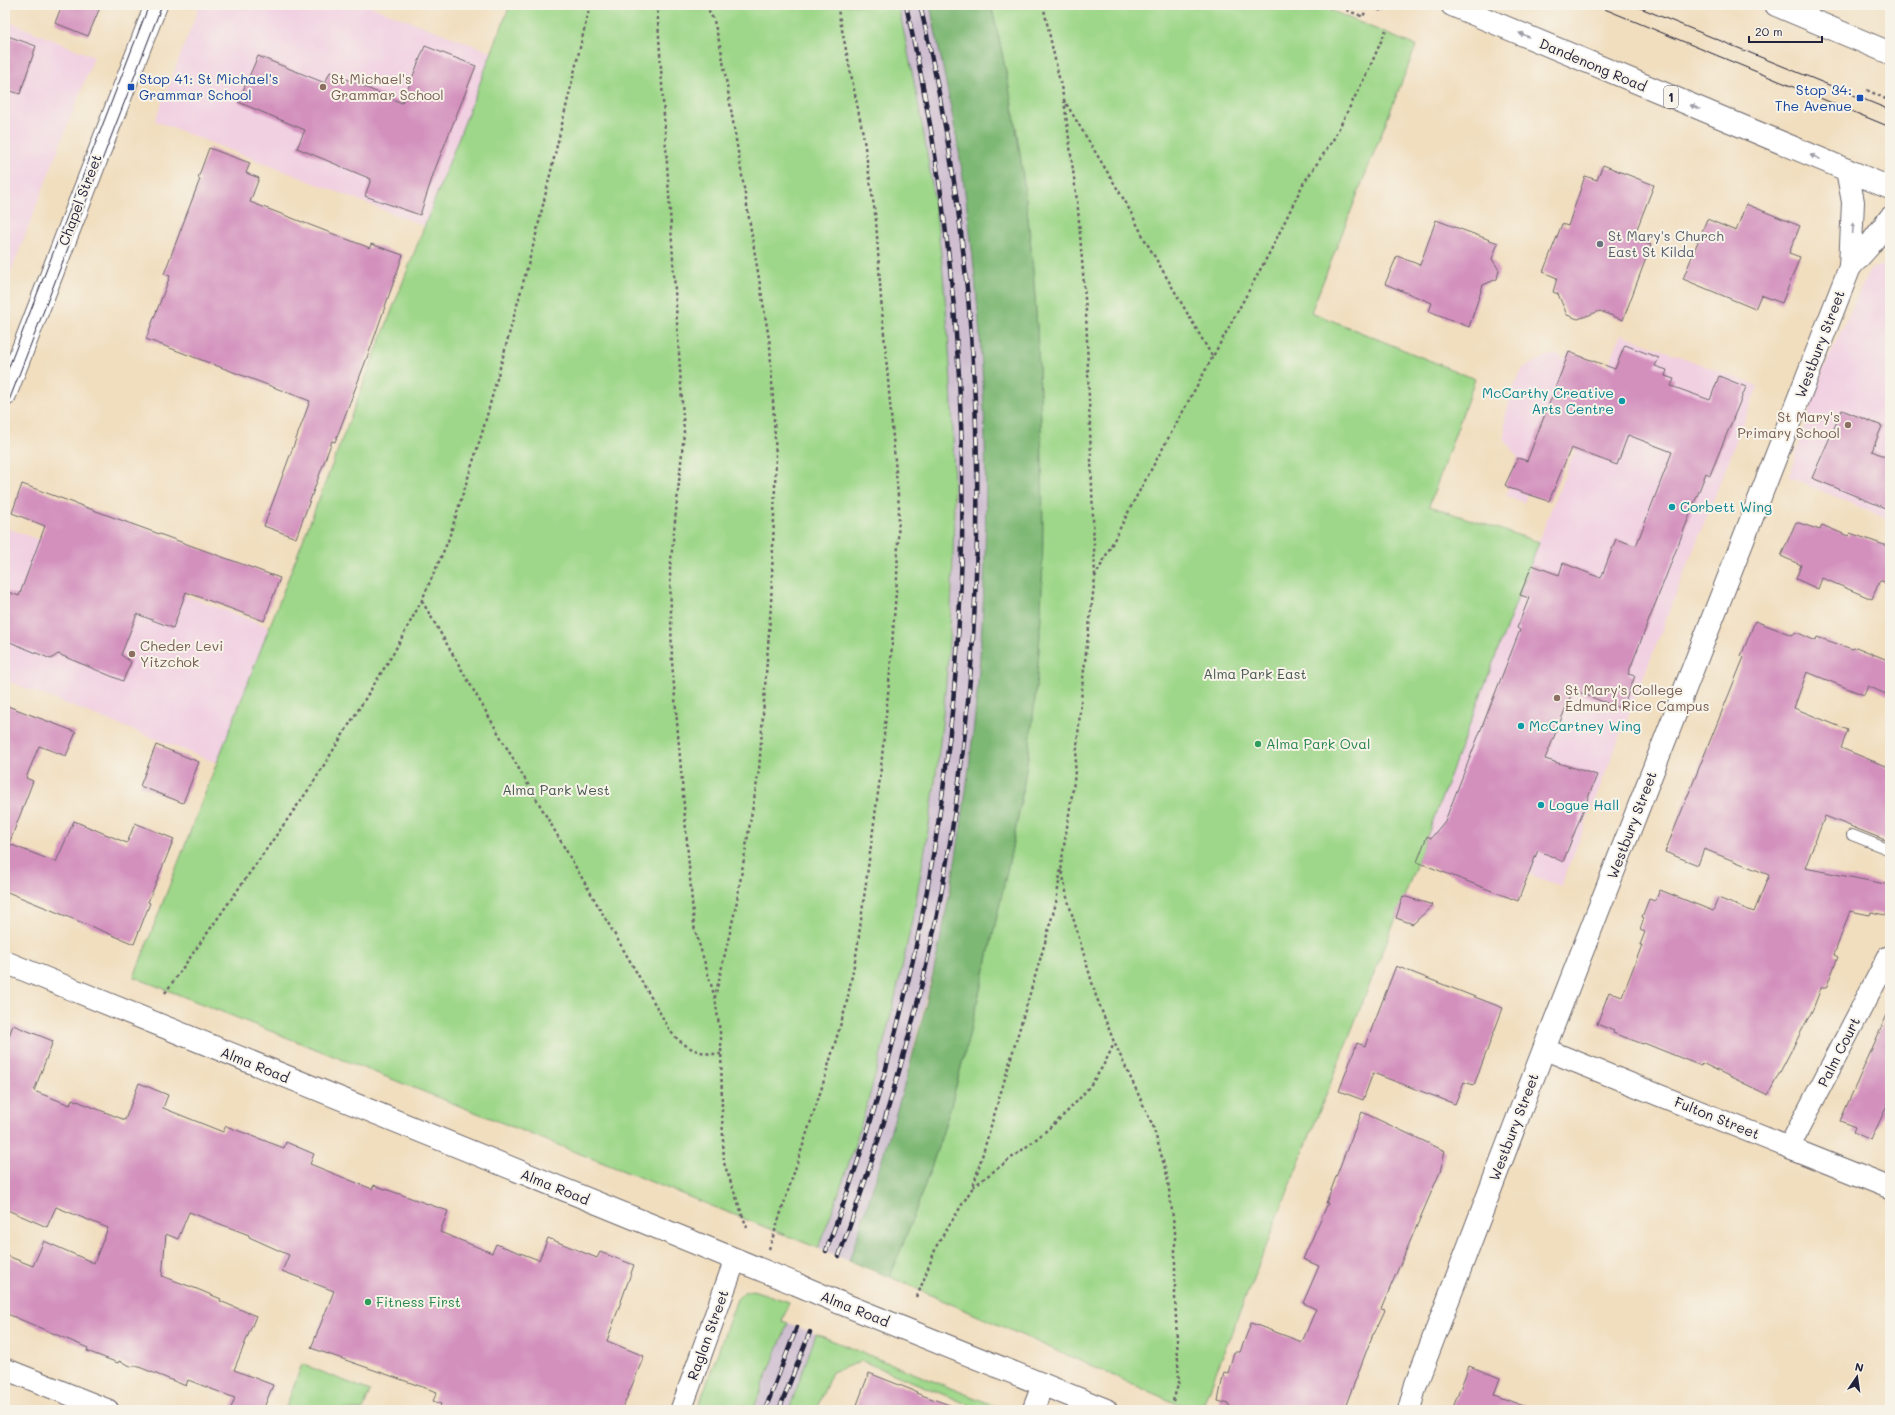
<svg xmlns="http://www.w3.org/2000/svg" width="1895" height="1415" font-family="Mali,sans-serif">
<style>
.built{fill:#f1d0e2}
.industrial{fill:#cebed0}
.green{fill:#9ed789;stroke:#607c62}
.forest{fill:#7eb875;stroke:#506d58}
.building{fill:#d390bd}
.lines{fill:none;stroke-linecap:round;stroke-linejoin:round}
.service-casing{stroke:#6a6469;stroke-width:12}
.minor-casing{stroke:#6a6469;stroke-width:23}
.tertiary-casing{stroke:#6a6469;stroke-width:24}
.trunk-casing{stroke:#6a6469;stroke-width:24}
.path{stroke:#6a6469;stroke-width:2.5;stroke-dasharray:3 3;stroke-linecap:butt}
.service{stroke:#fff;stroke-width:10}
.minor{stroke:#fff;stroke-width:21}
.tertiary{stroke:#fff;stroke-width:22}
.trunk{stroke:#fff;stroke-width:22}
.tram{stroke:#22223b;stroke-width:1}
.rail-casing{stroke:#22223b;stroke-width:4.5}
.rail{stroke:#f7f3e8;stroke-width:3;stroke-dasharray:9;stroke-linecap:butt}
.tertiary-bridge-casing{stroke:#6a6469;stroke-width:24;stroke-linecap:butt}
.path-bridge{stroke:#6a6469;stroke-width:2.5;stroke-dasharray:3 3;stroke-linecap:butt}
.tertiary-bridge{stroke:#fff;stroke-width:22}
.oneway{fill:#9c9ca7}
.transit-dot{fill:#1a4fb4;stroke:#f7f3e8;stroke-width:1.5}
.education-dot{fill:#8d6e63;stroke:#f7f3e8;stroke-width:1.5}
.worship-dot{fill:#6b7280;stroke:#f7f3e8;stroke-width:1.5}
.culture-dot{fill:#0f9aa8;stroke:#f7f3e8;stroke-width:1.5}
.leisure-dot{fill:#2e9e5b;stroke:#f7f3e8;stroke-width:1.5}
.labels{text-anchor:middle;stroke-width:4;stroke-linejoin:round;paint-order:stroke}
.shield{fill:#f7f3e8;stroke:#62616f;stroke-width:1}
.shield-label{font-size:13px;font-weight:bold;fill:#22223b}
.street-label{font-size:14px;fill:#22223b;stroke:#f7f3e8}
.transit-label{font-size:14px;fill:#164399;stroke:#f7f3e8;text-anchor:start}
.education-label{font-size:14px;fill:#785e54;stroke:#f7f3e8;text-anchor:start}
.worship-label{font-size:14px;fill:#5b616d;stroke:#f7f3e8;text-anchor:start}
.culture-label{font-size:14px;fill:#0d838f;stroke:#f7f3e8;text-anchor:start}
.park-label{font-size:14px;fill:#475852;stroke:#f7f3e8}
.leisure-label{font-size:14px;fill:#27864d;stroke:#f7f3e8;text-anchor:start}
</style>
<rect width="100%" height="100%" fill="#f7f3e8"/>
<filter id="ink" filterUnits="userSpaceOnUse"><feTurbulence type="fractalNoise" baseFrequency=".025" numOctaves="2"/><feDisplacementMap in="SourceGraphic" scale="8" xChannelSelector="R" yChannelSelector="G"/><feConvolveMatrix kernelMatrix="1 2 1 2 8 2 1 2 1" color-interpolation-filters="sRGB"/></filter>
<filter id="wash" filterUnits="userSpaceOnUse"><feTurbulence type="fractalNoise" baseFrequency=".012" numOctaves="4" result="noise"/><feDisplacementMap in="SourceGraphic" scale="16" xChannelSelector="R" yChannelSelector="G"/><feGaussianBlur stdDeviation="0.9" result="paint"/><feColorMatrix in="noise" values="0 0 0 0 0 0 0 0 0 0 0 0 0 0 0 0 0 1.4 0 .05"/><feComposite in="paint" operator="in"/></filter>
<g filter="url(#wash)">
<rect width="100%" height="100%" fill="#f1debf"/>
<g class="built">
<path d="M 200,5 L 367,5 L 492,52 L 425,226 L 155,121 Z"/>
<path d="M 5,20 L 94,57 L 5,287 Z"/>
<path d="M 1890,263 L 1890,520 L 1789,477 L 1821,374 L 1870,269 Z"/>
<path d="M 1621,334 L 1758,386 L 1561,886 L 1426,836 L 1531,560 Z"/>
<path d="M 1569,352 L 1605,365 L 1549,501 L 1527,494 L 1524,503 L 1506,496 L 1510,487 L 1505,485 L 1518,458 L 1505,440 L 1505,417 L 1513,389 L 1523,368 L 1547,356 L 1558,354 L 1564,359 Z"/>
<path d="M 5,527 L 269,627 L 217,763 L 5,680 Z"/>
</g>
<g class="industrial">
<path d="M 898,5 L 930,5 L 950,103 L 966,198 L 981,337 L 985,417 L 986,491 L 983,631 L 977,698 L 962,820 L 939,946 L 897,1112 L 849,1261 L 818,1248 L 840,1192 L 870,1095 L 887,1032 L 909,935 L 925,850 L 937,775 L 951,628 L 953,580 L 955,502 L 953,437 L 949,351 L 941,254 L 922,120 Z"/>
<path d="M 788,1323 L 816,1334 L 789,1410 L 754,1410 Z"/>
</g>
<g class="green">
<path d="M 510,5 L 898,5 C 916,88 932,171 941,255 C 966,494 955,728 903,963 C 881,1060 855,1156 818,1248 L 134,977 Z"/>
<path d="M 991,5 L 1318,5 L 1416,46 L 1311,312 L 1475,379 L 1429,506 L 1539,542 L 1396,918 L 1201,1410 L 1191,1410 L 890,1277 C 912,1221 934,1164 951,1105 C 968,1043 983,979 997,916 C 1012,850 1026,784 1033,717 C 1045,612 1044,504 1040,398 C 1036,267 1023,133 991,5 Z"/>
<path d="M 753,1290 L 789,1302 L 782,1321 L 788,1323 L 753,1410 L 697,1410 L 737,1299 L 744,1292 Z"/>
<path d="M 816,1334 L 998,1407 L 999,1410 L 981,1410 L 862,1361 L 832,1372 L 816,1410 L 789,1410 Z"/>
<path d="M 302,1364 L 370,1391 L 363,1410 L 285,1410 Z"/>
</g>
<path class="forest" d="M 930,5 L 991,5 C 1023,133 1036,267 1040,398 C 1044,504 1045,612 1033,717 C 1026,784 1012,850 997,916 C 983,979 968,1043 951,1105 C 934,1164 912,1221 890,1277 L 849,1261 C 883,1157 917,1053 939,946 C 991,701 999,449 966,200 C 958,135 943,70 930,5 Z"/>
<g id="blocks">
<g class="building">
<path d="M 62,5 L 101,5 L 88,36 L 55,23 Z"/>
<path d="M 5,35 L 36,46 L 20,94 L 5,89 Z"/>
<path d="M 425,46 L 476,66 L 435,169 L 420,215 L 365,196 L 371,179 L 297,148 L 305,130 L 238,102 L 258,56 L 325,83 L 330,72 L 402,103 Z"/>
<path d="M 209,148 L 250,163 L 246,173 L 259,178 L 250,202 L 370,248 L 371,244 L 403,255 L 371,347 L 335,442 L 332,441 L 296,538 L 264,526 L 310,401 L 146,339 L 170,276 L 164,274 L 200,179 L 198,178 Z"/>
<path d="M 1603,165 L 1654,185 L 1633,239 L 1651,245 L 1623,320 L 1600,311 L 1578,319 L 1567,315 L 1558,294 L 1553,292 L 1557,278 L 1543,272 L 1562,224 L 1568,226 L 1585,176 L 1597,180 Z"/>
<path d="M 1746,204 L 1800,226 L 1789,253 L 1800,257 L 1782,303 L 1761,295 L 1755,309 L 1683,279 L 1707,219 L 1736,231 Z"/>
<path d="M 1436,220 L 1498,243 L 1492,259 L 1499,270 L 1497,279 L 1483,285 L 1469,327 L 1429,311 L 1432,303 L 1385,284 L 1397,256 L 1420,265 Z"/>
<path d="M 1625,345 L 1659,358 L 1655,366 L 1667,370 L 1665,376 L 1674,379 L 1671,386 L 1710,400 L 1719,376 L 1746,387 L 1710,475 L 1706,473 L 1628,674 L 1635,676 L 1622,709 L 1573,690 L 1545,759 L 1597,775 L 1563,862 L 1538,850 L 1518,901 L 1417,862 L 1427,836 L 1431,838 L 1445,821 L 1520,630 L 1517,628 L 1529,598 L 1520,595 L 1532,565 L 1559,575 L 1563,563 L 1601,578 L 1616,539 L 1636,546 L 1672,452 L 1628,435 L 1617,465 L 1571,448 L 1549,501 L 1509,488 L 1505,485 L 1518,458 L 1527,461 L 1569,352 L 1615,369 Z"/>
<path d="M 1842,410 L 1882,426 L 1872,451 L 1890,459 L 1890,510 L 1812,478 Z"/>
<path d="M 22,484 L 280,578 L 264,621 L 186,592 L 173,628 L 137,614 L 121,655 L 131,662 L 123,681 L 58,654 L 51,659 L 5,640 L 5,591 L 19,596 L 45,526 L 12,513 Z"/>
<path d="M 1796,522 L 1820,530 L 1822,525 L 1848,536 L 1850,533 L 1890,547 L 1890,585 L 1880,580 L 1872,599 L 1822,578 L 1818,589 L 1796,579 L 1801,565 L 1781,556 Z"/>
<path d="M 1755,621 L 1792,635 L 1796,632 L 1816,641 L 1817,637 L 1852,649 L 1856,647 L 1890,661 L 1890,696 L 1868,686 L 1864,695 L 1807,672 L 1794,708 L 1848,730 L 1841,748 L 1890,768 L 1890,842 L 1825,816 L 1805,868 L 1890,885 L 1890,916 L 1871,912 L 1870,915 L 1850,911 L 1834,955 L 1838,957 L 1826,988 L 1821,988 L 1813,1009 L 1768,1095 L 1702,1063 L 1701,1066 L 1644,1043 L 1643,1044 L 1613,1033 L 1614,1031 L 1597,1024 L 1609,992 L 1622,997 L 1642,945 L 1640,945 L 1645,932 L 1640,930 L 1644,918 L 1642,917 L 1649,899 L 1655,901 L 1660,890 L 1713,911 L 1718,898 L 1754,912 L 1769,875 L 1704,849 L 1698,865 L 1665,852 L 1744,657 L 1741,656 Z"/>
<path d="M 5,705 L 76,732 L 66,756 L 39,746 L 26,778 L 33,781 L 9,844 L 56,862 L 74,821 L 127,843 L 135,823 L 174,839 L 148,902 L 150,903 L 134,944 L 5,891 Z"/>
<path d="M 156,745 L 199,762 L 183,803 L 140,786 Z"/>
<path d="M 1403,896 L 1433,905 L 1413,924 L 1396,918 Z"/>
<path d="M 1396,966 L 1503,1008 L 1474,1085 L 1464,1082 L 1455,1104 L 1373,1073 L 1363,1100 L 1339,1091 L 1357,1043 L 1365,1046 Z"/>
<path d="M 1890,1008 L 1890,1099 L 1871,1140 L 1853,1132 L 1855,1127 L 1840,1121 Z"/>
<path d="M 13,1025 L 53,1041 L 34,1091 L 70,1105 L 72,1099 L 125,1120 L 139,1083 L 168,1095 L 163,1108 L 223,1132 L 226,1126 L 284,1148 L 286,1142 L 314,1154 L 310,1164 L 372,1189 L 374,1185 L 448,1211 L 440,1232 L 492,1253 L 496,1244 L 539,1260 L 548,1238 L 597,1258 L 600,1252 L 634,1265 L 607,1341 L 644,1356 L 622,1410 L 439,1410 L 441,1404 L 433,1401 L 437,1392 L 311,1348 L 334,1291 L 282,1271 L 289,1255 L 249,1237 L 249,1235 L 189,1212 L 178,1239 L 166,1234 L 162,1276 L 197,1289 L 221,1299 L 220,1301 L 256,1316 L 234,1370 L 273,1385 L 263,1410 L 230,1410 L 235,1398 L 188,1380 L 186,1386 L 134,1365 L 133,1367 L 119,1361 L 118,1363 L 87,1351 L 88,1348 L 5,1313 L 5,1255 L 33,1266 L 44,1241 L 94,1263 L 108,1228 L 56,1207 L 47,1227 L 5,1209 L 5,1047 Z"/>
<path d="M 1362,1112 L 1445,1151 L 1440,1172 L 1381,1309 L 1385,1310 L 1374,1334 L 1373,1334 L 1344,1410 L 1230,1410 L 1229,1404 L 1218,1401 L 1224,1372 L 1228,1373 L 1234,1352 L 1240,1352 L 1251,1323 L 1302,1342 L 1316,1309 L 1303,1303 L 1319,1266 L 1303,1259 L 1328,1203 L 1326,1203 L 1344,1156 Z"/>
<path d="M 1469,1366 L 1500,1378 L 1494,1395 L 1529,1408 L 1529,1410 L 1452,1410 Z"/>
<path d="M 869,1373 L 917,1392 L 916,1393 L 955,1407 L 954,1410 L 855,1410 Z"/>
</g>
</g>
</g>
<g filter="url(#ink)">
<use href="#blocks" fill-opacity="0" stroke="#6a6469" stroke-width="1"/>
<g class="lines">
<g class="service-casing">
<path id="service" d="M 1852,835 L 1890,850"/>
</g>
<g class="minor-casing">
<g id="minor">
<path d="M 1544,1049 L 1890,1188"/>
<path d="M 1789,1147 L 1888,957"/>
<path d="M 5,1369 L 108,1410"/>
<path d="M 681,1410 L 735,1260"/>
<path d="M 1033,1410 L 1043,1384"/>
</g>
</g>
<g class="tertiary-casing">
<g id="tertiary">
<path d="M 1850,267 L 1869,246 L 1890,218"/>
<path d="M 5,395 L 156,5"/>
<path d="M 5,962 L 796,1284"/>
<path d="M 838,1302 L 1106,1410"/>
<path d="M 1409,1410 L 1416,1384 L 1544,1049 L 1850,267 L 1853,202 L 1847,170"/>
</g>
</g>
<g class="trunk-casing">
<g id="trunk">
<path d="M 1452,5 L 1890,188"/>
<path d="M 1776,5 L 1890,53"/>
</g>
</g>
<g class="path">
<path d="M 657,5 L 684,433 L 670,570 L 672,662 L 694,926 L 715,998 L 721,1039 L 722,1112 L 724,1163 L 747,1228"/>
<path d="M 706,5 L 714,21 L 721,49 L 770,345 L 776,457 L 771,605 L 759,770 L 736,906 L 715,997"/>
<path d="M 1043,5 L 1064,100 L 1126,203 L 1145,240 L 1212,356"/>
<path d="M 1348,5 L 1346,10 L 1359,15"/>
<path d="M 1367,5 L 1384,12"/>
<path d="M 1867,90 L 1890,101"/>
<path d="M 1064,100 L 1078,209 L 1086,311 L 1095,576"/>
<path d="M 422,601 L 671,1032 C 684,1048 701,1055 721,1054"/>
<path d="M 165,993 L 311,786 L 393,654 L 422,600 L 448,541 L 483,430 L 535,239 L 590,5"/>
<path d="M 973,1187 C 1028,1144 1087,1110 1114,1043"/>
<path d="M 769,1249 L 822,1087 L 846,1006 L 857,950 L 880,778 L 890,672 L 897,578 L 899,507 L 881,299 L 876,220 L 863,134 L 837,5"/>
<path d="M 917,1297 L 937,1245 L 973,1187 L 1044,946 L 1056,903 L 1061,868"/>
<path d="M 1173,1401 L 1179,1382 L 1175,1297 L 1175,1232 L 1167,1175 L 1153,1126 L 1114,1042 L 1096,996 L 1067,897 L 1061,865 L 1074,782 L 1083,678 L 1095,577 L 1134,501 L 1271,250 L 1303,184 L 1333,140 L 1369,69 L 1386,30"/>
</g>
<use href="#service" class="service"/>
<use href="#minor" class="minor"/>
<use href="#tertiary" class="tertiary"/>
<use href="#trunk" class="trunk"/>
<g class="tram">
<path d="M 1595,5 L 1890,127"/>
<path d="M 1633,5 L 1890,110"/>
<path d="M 5,377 L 149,5"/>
<path d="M 5,411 L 162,5"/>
</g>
<g class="rail-casing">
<g id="rail">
<path d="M 826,1251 C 977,855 1001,418 906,5"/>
<path d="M 839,1256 C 878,1148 912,1038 935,925 C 996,625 991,303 920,5"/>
<path d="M 765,1410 L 797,1327"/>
<path d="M 779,1410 L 810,1332"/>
</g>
</g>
<use href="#rail" class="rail"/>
<g class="tertiary-bridge-casing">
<path id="tertiary-bridge" d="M 796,1284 L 838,1302"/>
</g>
<path class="path-bridge" d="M 1359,15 L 1363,17 L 1368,5"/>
<use href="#tertiary-bridge" class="tertiary-bridge"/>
</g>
<defs><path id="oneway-solid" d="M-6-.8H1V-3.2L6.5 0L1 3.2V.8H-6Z"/></defs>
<g class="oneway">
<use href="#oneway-solid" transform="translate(1524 35) rotate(-157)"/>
<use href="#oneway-solid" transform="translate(1695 107) rotate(-157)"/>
<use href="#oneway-solid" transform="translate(1815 157) rotate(-157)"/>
<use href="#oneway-solid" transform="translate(1853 228) rotate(-86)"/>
</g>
</g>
<g class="transit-dot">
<rect x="127" y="83" width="8" height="8" rx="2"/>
<rect x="1856" y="94" width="8" height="8" rx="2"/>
</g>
<g class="education-dot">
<circle cx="323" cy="87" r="4"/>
<circle cx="1848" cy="425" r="4"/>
<circle cx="132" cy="654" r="4"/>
<circle cx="1557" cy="698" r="4"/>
</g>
<circle class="worship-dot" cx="1600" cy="244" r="4"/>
<g class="culture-dot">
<circle cx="1622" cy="401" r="4"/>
<circle cx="1672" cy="507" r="4"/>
<circle cx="1521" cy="726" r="4"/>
<circle cx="1541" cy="805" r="4"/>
</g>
<g class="leisure-dot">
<circle cx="1258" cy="744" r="4"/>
<circle cx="368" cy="1302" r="4"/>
</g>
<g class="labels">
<rect class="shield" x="1664" y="86" width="14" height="22" rx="3"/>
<g class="shield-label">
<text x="1671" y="102">1</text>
</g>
<g class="street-label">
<text transform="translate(1593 65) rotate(23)" y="5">Dandenong Road</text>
<text transform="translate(80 200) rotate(-69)" y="5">Chapel Street</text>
<text transform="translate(1820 344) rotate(-69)" y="5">Westbury Street</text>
<text transform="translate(1632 825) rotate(-69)" y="5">Westbury Street</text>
<text transform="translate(1839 1052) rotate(-63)" y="5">Palm Court</text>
<text transform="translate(255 1065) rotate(22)" y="5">Alma Road</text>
<text transform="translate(1717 1118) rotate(22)" y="5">Fulton Street</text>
<text transform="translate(1514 1127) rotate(-69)" y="5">Westbury Street</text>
<text transform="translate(555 1187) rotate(22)" y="5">Alma Road</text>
<text transform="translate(855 1309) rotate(22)" y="5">Alma Road</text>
<text transform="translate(708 1335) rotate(-70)" y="5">Raglan Street</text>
</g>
<g class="transit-label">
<text x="139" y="84">Stop 41: St Michael's<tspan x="139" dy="16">Grammar School</tspan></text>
<text x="1852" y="95" text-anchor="end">Stop 34:<tspan x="1852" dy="16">The Avenue</tspan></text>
</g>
<g class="education-label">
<text x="331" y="84">St Michael's<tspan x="331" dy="16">Grammar School</tspan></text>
<text x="1840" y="422" text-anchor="end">St Mary's<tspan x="1840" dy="16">Primary School</tspan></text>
<text x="140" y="651">Cheder Levi<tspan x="140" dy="16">Yitzchok</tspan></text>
<text x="1565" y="695">St Mary's College<tspan x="1565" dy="16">Edmund Rice Campus</tspan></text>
</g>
<g class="worship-label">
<text x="1608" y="241">St Mary's Church<tspan x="1608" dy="16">East St Kilda</tspan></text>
</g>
<g class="culture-label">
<text x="1614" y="398" text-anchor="end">McCarthy Creative<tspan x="1614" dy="16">Arts Centre</tspan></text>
<text x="1680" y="512">Corbett Wing</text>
<text x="1529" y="731">McCartney Wing</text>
<text x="1549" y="810">Logue Hall</text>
</g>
<g class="park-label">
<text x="1255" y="679">Alma Park East</text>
<text x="556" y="795">Alma Park West</text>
</g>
<g class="leisure-label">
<text x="1266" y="749">Alma Park Oval</text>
<text x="376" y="1307">Fitness First</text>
</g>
</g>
<rect width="1895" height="1415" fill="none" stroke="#f7f3e8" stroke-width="20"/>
<g transform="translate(1857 1377) rotate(13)" stroke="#f7f3e8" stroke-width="3" paint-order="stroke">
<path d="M0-3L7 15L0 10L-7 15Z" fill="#22223b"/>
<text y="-6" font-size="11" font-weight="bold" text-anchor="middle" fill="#22223b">N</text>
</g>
<path d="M1749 36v6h73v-6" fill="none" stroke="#22223b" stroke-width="2"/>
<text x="1755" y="36" font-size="12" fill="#22223b" stroke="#f7f3e8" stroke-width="3" paint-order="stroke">20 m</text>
</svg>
